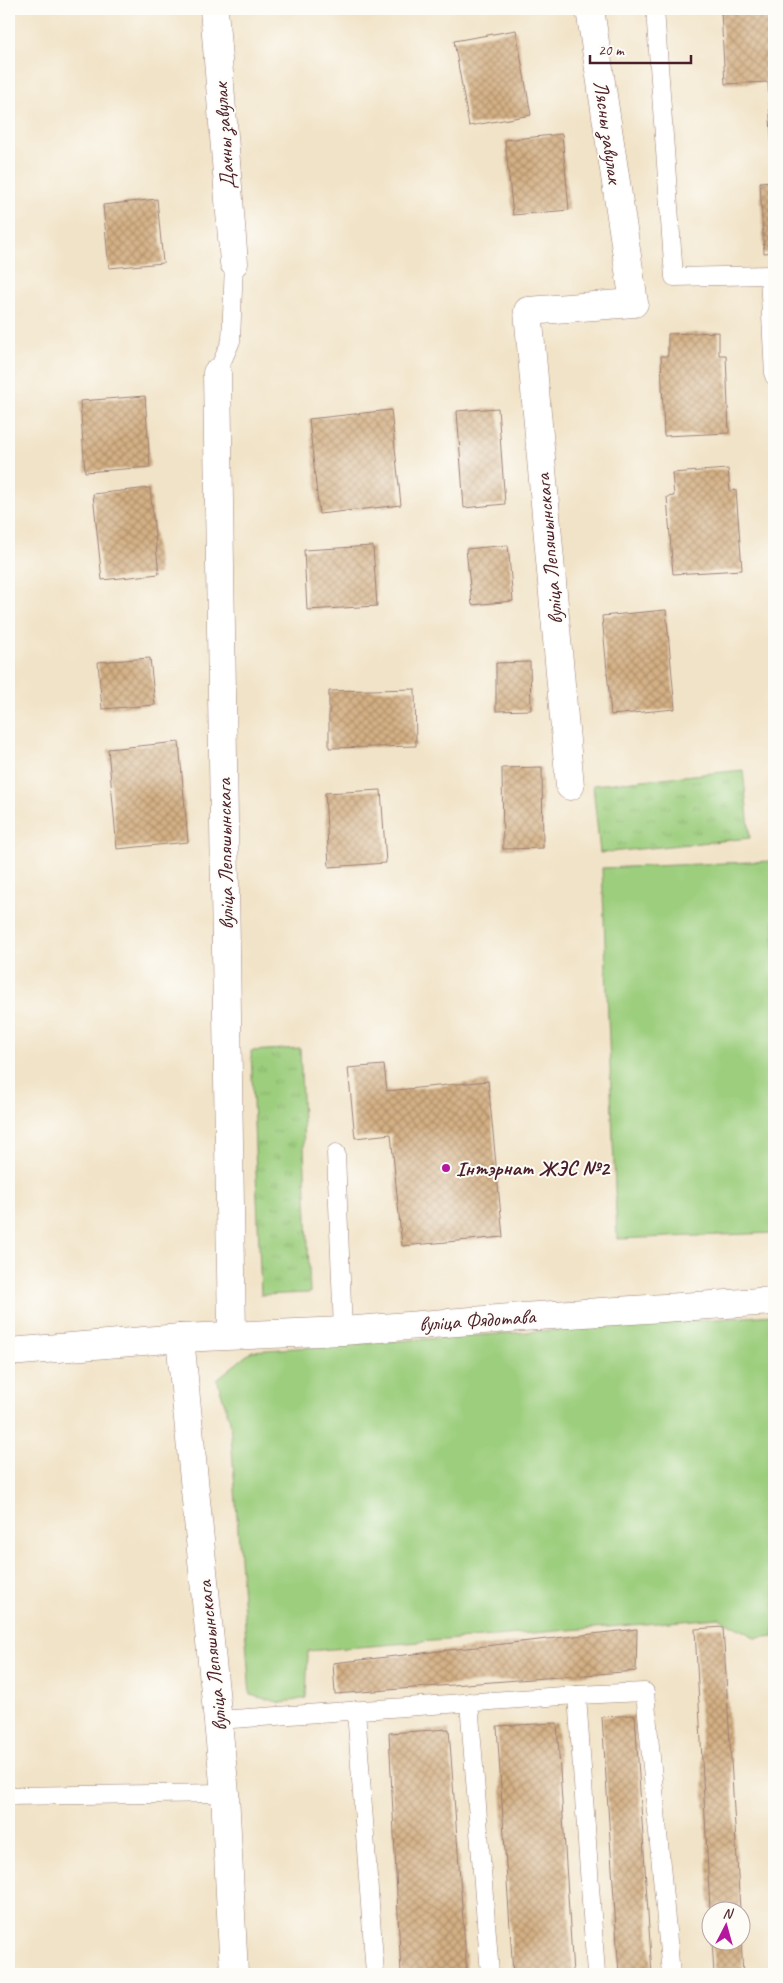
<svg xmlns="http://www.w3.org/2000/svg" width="783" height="1983" font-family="Caveat,sans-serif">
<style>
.grass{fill:#9cce7d;stroke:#737654}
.park{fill:url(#park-tufts);stroke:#737654}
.building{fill:url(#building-cross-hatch)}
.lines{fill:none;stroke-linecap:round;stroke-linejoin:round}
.service-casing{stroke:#9e8179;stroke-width:19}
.minor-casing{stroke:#9e8179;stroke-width:29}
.service{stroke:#fff;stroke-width:18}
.minor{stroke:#fff;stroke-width:28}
.poi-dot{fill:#b5179e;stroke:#fdfcf7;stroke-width:2}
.labels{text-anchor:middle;stroke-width:4;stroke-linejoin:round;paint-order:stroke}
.street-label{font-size:21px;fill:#4a1f2b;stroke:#fdfcf7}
.poi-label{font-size:21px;font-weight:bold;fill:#4a1f2b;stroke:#fdfcf7;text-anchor:start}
</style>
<defs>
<pattern id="park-tufts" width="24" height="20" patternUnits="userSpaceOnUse" patternTransform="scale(1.25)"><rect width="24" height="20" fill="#9cce7d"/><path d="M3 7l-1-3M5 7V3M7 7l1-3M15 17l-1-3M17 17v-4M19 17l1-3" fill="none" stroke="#88b06c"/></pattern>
<pattern id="building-cross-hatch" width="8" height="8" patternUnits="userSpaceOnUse" patternTransform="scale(1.25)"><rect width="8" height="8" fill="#d4b084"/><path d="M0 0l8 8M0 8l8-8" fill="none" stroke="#ae8f6c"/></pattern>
</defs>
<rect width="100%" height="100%" fill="#fdfcf7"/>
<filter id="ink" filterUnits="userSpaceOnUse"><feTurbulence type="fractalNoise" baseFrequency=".02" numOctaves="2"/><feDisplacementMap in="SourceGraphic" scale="10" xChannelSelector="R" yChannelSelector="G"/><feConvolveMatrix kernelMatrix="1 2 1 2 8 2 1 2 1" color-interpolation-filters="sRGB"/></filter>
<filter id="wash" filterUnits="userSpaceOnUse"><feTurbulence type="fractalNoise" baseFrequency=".0096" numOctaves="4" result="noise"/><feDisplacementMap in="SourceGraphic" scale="20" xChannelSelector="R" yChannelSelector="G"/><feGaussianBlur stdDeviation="1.12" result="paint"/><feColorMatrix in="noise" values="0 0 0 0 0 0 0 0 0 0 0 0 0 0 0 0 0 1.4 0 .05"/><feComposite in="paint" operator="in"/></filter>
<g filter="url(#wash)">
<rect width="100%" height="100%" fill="#f1e3c7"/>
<g class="grass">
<path d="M 774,861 L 774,1233 L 617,1239 L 602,868 Z"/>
<path d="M 774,1315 L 774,1636 L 756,1638 L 719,1618 L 308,1651 L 306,1698 L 282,1703 L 250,1695 L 230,1421 L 217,1379 L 252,1351 Z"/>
</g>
<g class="park">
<path d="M 743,770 L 750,838 L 600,853 L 593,785 Z"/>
<path d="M 300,1048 L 310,1293 L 261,1295 L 251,1051 Z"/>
</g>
<g id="blocks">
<g class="building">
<path d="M 748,9 L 774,9 L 774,153 L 772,153 L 768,82 L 725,84 L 721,11 Z"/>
<path d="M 516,30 L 531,115 L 469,126 L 454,41 Z"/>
<path d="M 562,134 L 569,210 L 513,215 L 505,140 Z"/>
<path d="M 774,181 L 774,252 L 764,253 L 760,182 Z"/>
<path d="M 157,199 L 163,263 L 109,268 L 103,205 Z"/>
<path d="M 719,332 L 719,355 L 726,355 L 729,433 L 664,436 L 661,356 L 668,356 L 668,334 Z"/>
<path d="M 145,396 L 150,467 L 85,472 L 80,401 Z"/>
<path d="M 498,408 L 505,504 L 464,508 L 457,411 Z"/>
<path d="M 391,410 L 401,505 L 319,514 L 309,419 Z"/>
<path d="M 728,469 L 730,491 L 736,490 L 742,570 L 673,574 L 667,497 L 674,496 L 672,473 Z"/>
<path d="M 150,488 L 159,574 L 102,580 L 93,494 Z"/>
<path d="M 508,545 L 513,601 L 472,605 L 466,549 Z"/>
<path d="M 373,546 L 377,606 L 307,610 L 304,550 Z"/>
<path d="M 666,610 L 675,709 L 611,715 L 602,616 Z"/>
<path d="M 150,658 L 155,705 L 102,709 L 98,662 Z"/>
<path d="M 530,662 L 531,710 L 496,711 L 496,663 Z"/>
<path d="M 415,689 L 416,746 L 329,748 L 329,691 Z"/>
<path d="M 179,742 L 188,842 L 117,849 L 108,749 Z"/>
<path d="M 542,767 L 543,848 L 503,849 L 502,768 Z"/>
<path d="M 381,790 L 386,863 L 329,867 L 325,793 Z"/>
<path d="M 384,1065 L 387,1091 L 488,1081 L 503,1237 L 402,1246 L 391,1134 L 355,1138 L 348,1068 Z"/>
<path d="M 723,1627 L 740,1910 L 710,1910 L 695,1629 Z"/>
<path d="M 637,1629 L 636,1671 L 335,1694 L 333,1663 Z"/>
<path d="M 635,1715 L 652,1974 L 619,1974 L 602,1717 Z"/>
<path d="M 557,1723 L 573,1974 L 513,1974 L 497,1726 Z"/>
<path d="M 449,1729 L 467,1974 L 401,1974 L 389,1733 Z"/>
<path d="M 712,1940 L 741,1940 L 743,1974 L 714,1974 Z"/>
</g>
</g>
</g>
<g filter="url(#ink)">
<use href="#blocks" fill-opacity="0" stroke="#9e8179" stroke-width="1"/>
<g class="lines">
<g class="service-casing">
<g id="service">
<path d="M 655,9 L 674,277 L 774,275"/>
<path d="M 769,275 L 774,376"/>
<path d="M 217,373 L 231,341 L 234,263"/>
<path d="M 336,1153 L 343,1331"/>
<path d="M 577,1695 L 596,1974"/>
<path d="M 469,1702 L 490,1974"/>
<path d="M 356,1710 L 375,1974"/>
<path d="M 218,1720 L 577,1695 L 645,1692 L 671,1974"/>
<path d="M 9,1796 L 225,1793"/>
</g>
</g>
<g class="minor-casing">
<g id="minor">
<path d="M 214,9 L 234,263"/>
<path d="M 217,373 L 232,1335"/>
<path d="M 570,786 L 528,311 L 634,303 L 590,9"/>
<path d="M 180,1338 L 225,1793 L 234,1974"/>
<path d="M 9,1352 L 180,1338 L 343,1331 L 522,1317 L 774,1301"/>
</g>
</g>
<use href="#service" class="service"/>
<use href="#minor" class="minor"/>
</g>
</g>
<circle class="poi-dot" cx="446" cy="1168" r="5"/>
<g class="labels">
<g class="street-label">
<text transform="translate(608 132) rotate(82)" y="7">Лясны завулак</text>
<text transform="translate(224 136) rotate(-94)" y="7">Дачны завулак</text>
<text transform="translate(549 549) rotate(-95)" y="7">вуліца Лепяшынскага</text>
<text transform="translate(225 854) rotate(-91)" y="7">вуліца Лепяшынскага</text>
<text transform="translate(477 1320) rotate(-4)" y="7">вуліца Фядотава</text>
<text transform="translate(212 1656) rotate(-96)" y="7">вуліца Лепяшынскага</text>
</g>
<g class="poi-label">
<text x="456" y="1175">Інтэрнат ЖЭС №2</text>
</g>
</g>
<rect width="783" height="1983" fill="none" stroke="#fdfcf7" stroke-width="30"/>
<g transform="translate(726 1926) rotate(6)"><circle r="24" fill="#fdfcf7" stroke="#b5a4a5"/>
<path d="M0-4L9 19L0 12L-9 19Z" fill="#b5179e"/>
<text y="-8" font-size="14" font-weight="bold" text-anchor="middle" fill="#4a1f2b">N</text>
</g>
<path d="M590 55v8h101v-8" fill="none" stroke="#4a1f2b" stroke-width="2.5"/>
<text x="598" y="55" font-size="15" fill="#4a1f2b" stroke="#fdfcf7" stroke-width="4" paint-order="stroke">20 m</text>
</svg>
